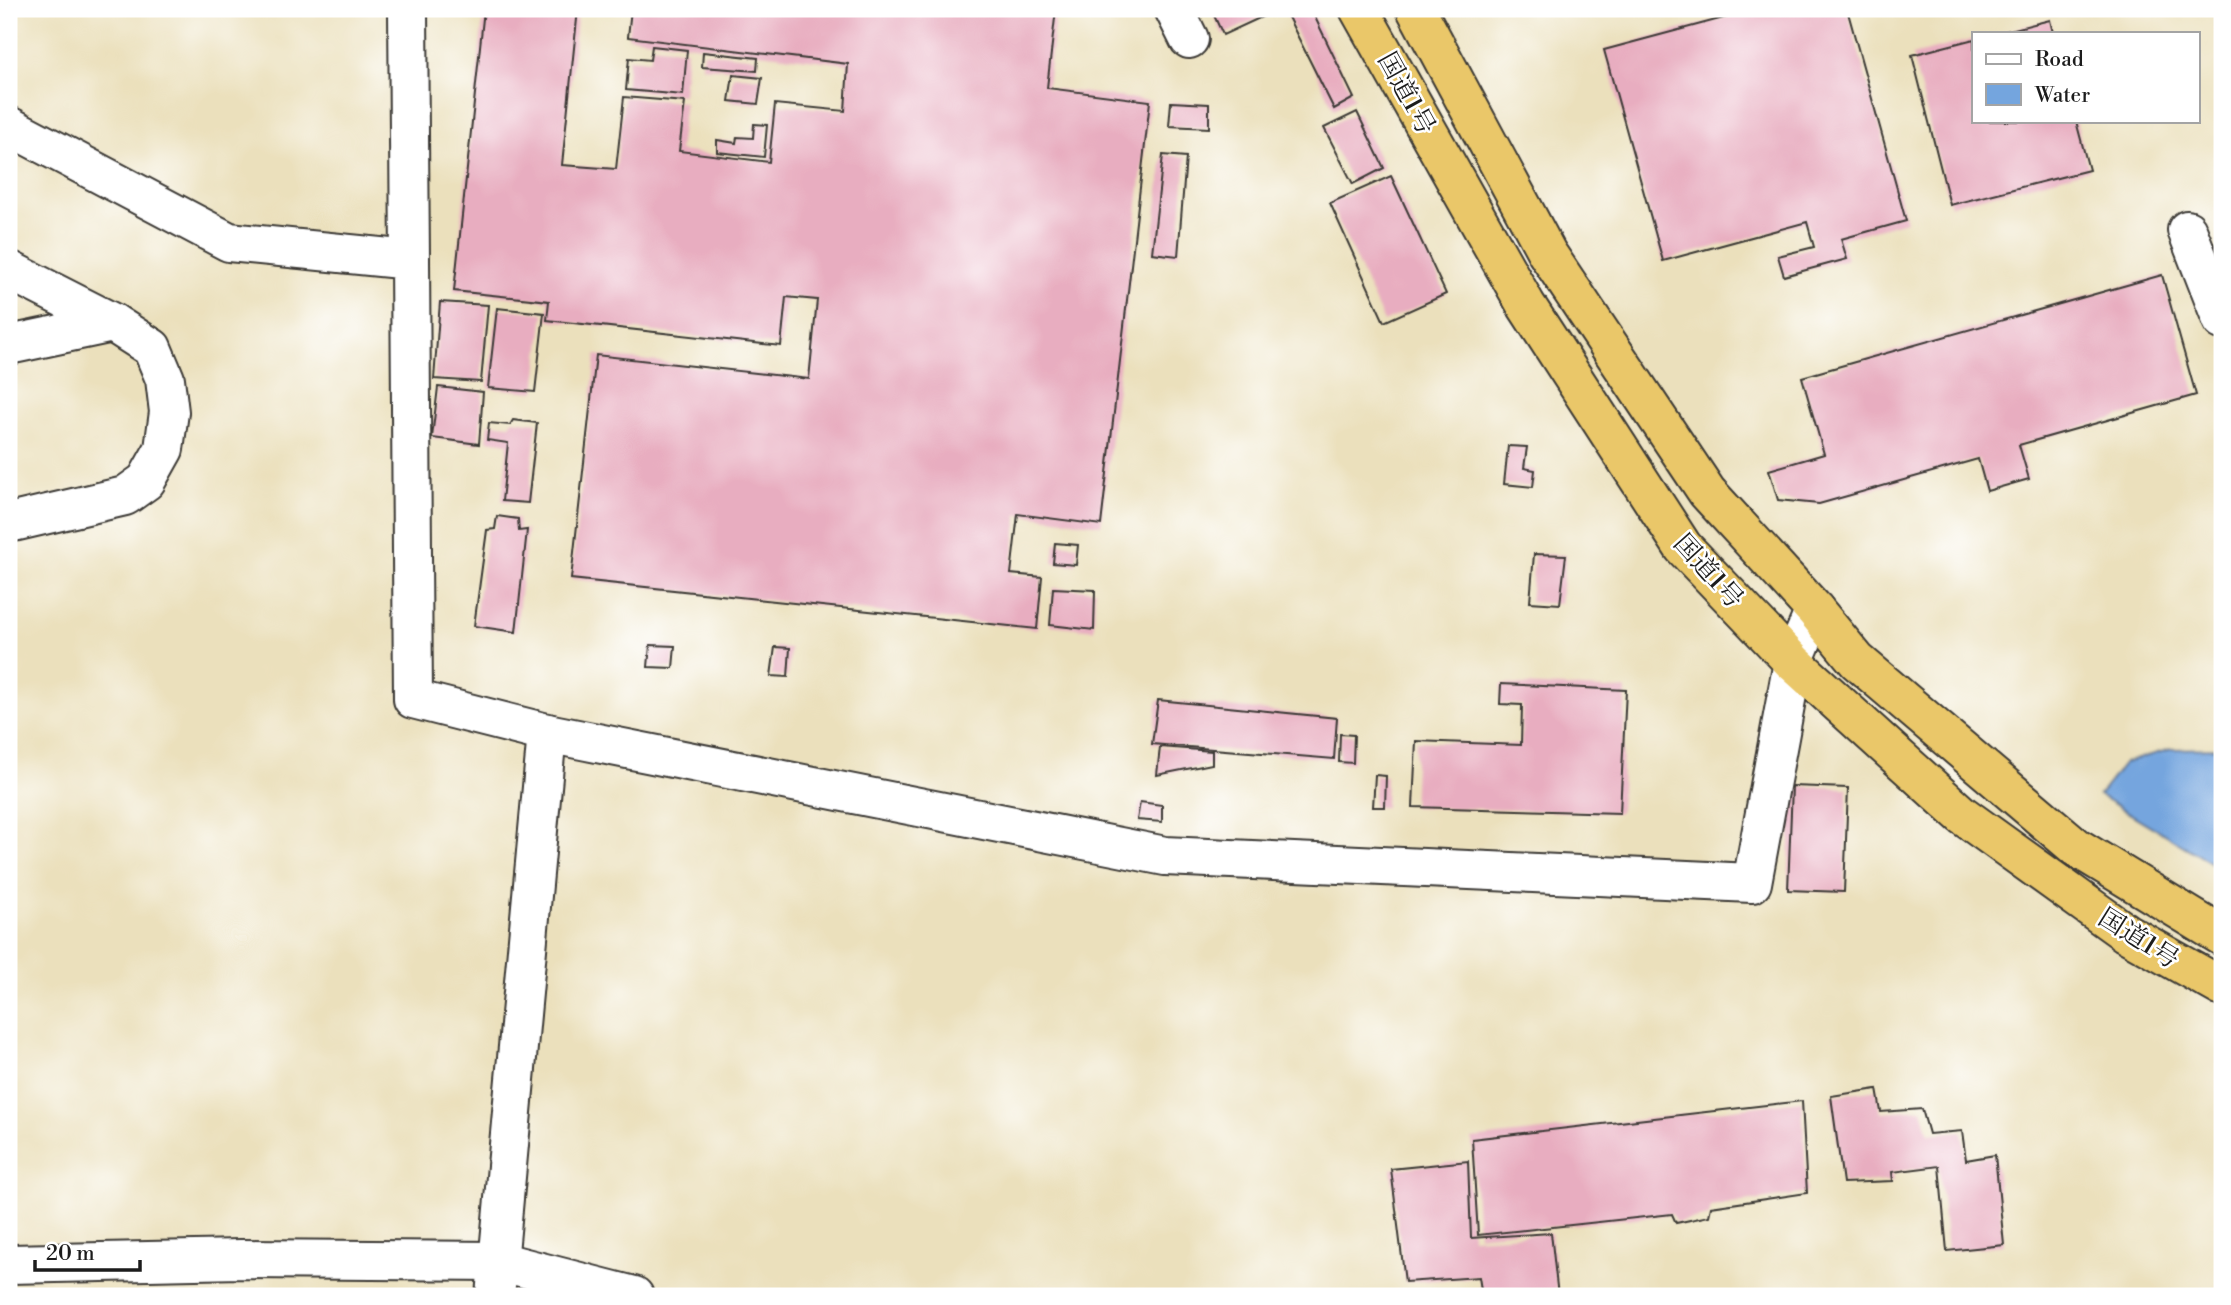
<svg xmlns="http://www.w3.org/2000/svg" width="2231" height="1305" font-family="'Libre Bodoni','Noto Serif JP',serif">
<style>
.water{fill:#74a5de;stroke:#48607d;stroke-width:2}
.building{fill:#e8adc0}
.lines{fill:none;stroke-linecap:round;stroke-linejoin:round}
.minor-casing{stroke:#3b3934;stroke-width:42}
.highway-casing{stroke:#3b3934;stroke-width:42}
.minor{stroke:#fff;stroke-width:38}
.highway{stroke:#eac769;stroke-width:38}
.labels{text-anchor:middle;stroke-width:5;stroke-linejoin:round;paint-order:stroke}
.street-label{font-size:26px;fill:#1c1c1c;stroke:#fff}
</style>
<rect width="100%" height="100%" fill="#fff"/>
<filter id="ink" filterUnits="userSpaceOnUse"><feTurbulence type="fractalNoise" baseFrequency=".0143" numOctaves="2"/><feDisplacementMap in="SourceGraphic" scale="14" xChannelSelector="R" yChannelSelector="G"/><feConvolveMatrix kernelMatrix="1 2 1 2 8 2 1 2 1" color-interpolation-filters="sRGB"/></filter>
<filter id="wash" filterUnits="userSpaceOnUse"><feTurbulence type="fractalNoise" baseFrequency=".00686" numOctaves="4" result="noise"/><feDisplacementMap in="SourceGraphic" scale="28" xChannelSelector="R" yChannelSelector="G"/><feGaussianBlur stdDeviation="1.57" result="paint"/><feColorMatrix in="noise" values="0 0 0 0 0 0 0 0 0 0 0 0 0 0 0 0 0 1.4 0 .05"/><feComposite in="paint" operator="in"/></filter>
<g filter="url(#wash)">
<rect width="100%" height="100%" fill="#ebe0bc"/>
<path class="water" d="M 2222,748 L 2222,869 L 2099,795 L 2124,763 L 2171,749 Z"/>
<g id="blocks">
<g class="building">
<path d="M 484,9 L 578,9 L 562,165 L 616,169 L 624,97 L 685,102 L 679,151 L 769,162 L 775,104 L 845,111 L 848,64 L 628,37 L 631,9 L 1056,9 L 1047,88 L 1150,101 L 1101,525 L 1018,514 L 1011,574 L 1042,577 L 1037,629 L 571,579 L 596,355 L 809,379 L 817,300 L 786,297 L 781,346 L 547,320 L 549,301 L 454,291 Z"/>
<path d="M 1211,9 L 1279,9 L 1223,35 Z"/>
<path d="M 1284,9 L 1311,9 L 1354,98 L 1334,109 Z"/>
<path d="M 1757,9 L 1847,9 L 1906,221 L 1841,239 L 1847,259 L 1784,276 L 1778,256 L 1814,247 L 1807,222 L 1663,261 L 1604,50 Z"/>
<path d="M 2050,20 L 2053,33 L 2002,33 L 2002,32 Z"/>
<path d="M 1974,39 L 1974,121 L 2076,121 L 2089,170 L 1950,205 L 1912,55 Z"/>
<path d="M 652,46 L 687,50 L 683,95 L 626,90 L 629,58 L 650,60 Z"/>
<path d="M 703,52 L 758,58 L 757,71 L 702,67 Z"/>
<path d="M 733,75 L 762,78 L 758,104 L 729,101 Z"/>
<path d="M 1171,102 L 1209,104 L 1209,128 L 1169,126 Z"/>
<path d="M 1357,112 L 1384,168 L 1353,184 L 1324,128 Z"/>
<path d="M 754,124 L 767,125 L 764,157 L 717,152 L 717,140 L 736,143 L 737,137 L 753,138 Z"/>
<path d="M 1163,155 L 1186,157 L 1178,256 L 1152,253 Z"/>
<path d="M 1391,176 L 1446,294 L 1384,322 L 1330,203 Z"/>
<path d="M 2162,275 L 2196,395 L 2019,445 L 2029,479 L 1987,491 L 1978,459 L 1819,504 L 1778,500 L 1769,470 L 1824,454 L 1802,377 Z"/>
<path d="M 440,302 L 488,305 L 481,382 L 434,379 Z"/>
<path d="M 497,308 L 544,313 L 535,392 L 488,388 Z"/>
<path d="M 438,387 L 483,392 L 479,444 L 432,438 Z"/>
<path d="M 513,420 L 537,423 L 528,503 L 502,501 L 508,443 L 487,440 L 489,423 L 510,425 Z"/>
<path d="M 1508,446 L 1527,447 L 1524,468 L 1535,470 L 1533,487 L 1504,484 Z"/>
<path d="M 497,516 L 518,519 L 519,531 L 527,530 L 516,632 L 474,626 L 487,530 L 495,529 Z"/>
<path d="M 1055,543 L 1078,545 L 1076,565 L 1053,563 Z"/>
<path d="M 1534,554 L 1566,555 L 1560,604 L 1530,602 Z"/>
<path d="M 1053,588 L 1095,590 L 1094,630 L 1050,625 Z"/>
<path d="M 650,645 L 675,646 L 673,668 L 648,667 Z"/>
<path d="M 775,647 L 790,648 L 788,677 L 771,676 Z"/>
<path d="M 1501,684 L 1626,690 L 1620,813 L 1413,807 L 1416,741 L 1521,745 L 1522,705 L 1500,704 Z"/>
<path d="M 1158,700 L 1337,718 L 1334,759 L 1152,744 Z"/>
<path d="M 1340,734 L 1354,735 L 1353,763 L 1339,762 Z"/>
<path d="M 1160,747 L 1212,751 L 1212,764 L 1157,775 Z"/>
<path d="M 1375,775 L 1386,776 L 1385,807 L 1373,807 Z"/>
<path d="M 1792,786 L 1848,788 L 1844,892 L 1788,890 Z"/>
<path d="M 1140,802 L 1162,805 L 1162,822 L 1137,820 Z"/>
<path d="M 1877,1089 L 1881,1112 L 1922,1109 L 1929,1134 L 1962,1131 L 1966,1160 L 1995,1155 L 2004,1245 L 1947,1251 L 1939,1166 L 1892,1172 L 1893,1181 L 1843,1183 L 1831,1096 Z"/>
<path d="M 1802,1101 L 1807,1193 L 1711,1207 L 1709,1216 L 1676,1223 L 1672,1214 L 1478,1235 L 1472,1139 Z"/>
<path d="M 1468,1161 L 1471,1238 L 1551,1233 L 1558,1296 L 1482,1296 L 1479,1277 L 1405,1282 L 1391,1169 Z"/>
</g>
</g>
</g>
<g filter="url(#ink)">
<use href="#blocks" fill-opacity="0" stroke="#3b3934" stroke-width="2"/>
<g class="lines">
<g class="minor-casing">
<g id="minor">
<path d="M 408,9 L 410,260"/>
<path d="M 1174,9 L 1189,39"/>
<path d="M 9,126 L 229,242 L 410,260 L 413,699 L 547,733 L 1165,856 L 1752,883 L 1793,662 L 1815,610"/>
<path d="M 2187,230 L 2222,320"/>
<path d="M 9,270 L 113,323 L 152,348 L 165,379 L 169,412 L 164,449 L 146,481 L 125,496 L 9,523"/>
<path d="M 9,345 L 113,323"/>
<path d="M 9,1264 L 241,1259 L 498,1261 L 634,1296"/>
<path d="M 495,1296 L 547,733"/>
</g>
</g>
<g class="highway-casing">
<g id="highway">
<path d="M 1359,9 L 1526,305 L 1683,547 L 1793,662 L 1962,815 L 2126,933 L 2222,987"/>
<path d="M 1416,9 L 1547,253 L 1707,492 L 1815,610 L 1857,661 L 2076,847 L 2222,936"/>
</g>
</g>
<use href="#minor" class="minor"/>
<use href="#highway" class="highway"/>
</g>
</g>
<g class="labels">
<g class="street-label">
<text transform="translate(1407 93) rotate(61)" y="9">国道1号</text>
<text transform="translate(1709 571) rotate(48)" y="9">国道1号</text>
<text transform="translate(2139 938) rotate(32)" y="9">国道1号</text>
</g>
</g>
<rect width="2231" height="1305" fill="none" stroke="#fff" stroke-width="35"/>
<rect x="1972" y="32" width="228" height="91" fill="#ffffff" stroke="#a4a4a4" stroke-width="2"/>
<rect x="1986" y="54" width="35" height="10" fill="#ffffff" stroke="#a4a4a4" stroke-width="2"/>
<text x="2035" y="66" font-size="21" fill="#1c1c1c">Road</text>
<rect x="1986" y="84" width="35" height="21" fill="#74a5de" stroke="#a4a4a4" stroke-width="2"/>
<text x="2035" y="102" font-size="21" fill="#1c1c1c">Water</text>
<path d="M35 1260v10h105v-10" fill="none" stroke="#1c1c1c" stroke-width="3.5"/>
<text x="46" y="1260" font-size="21" fill="#1c1c1c" stroke="#ffffff" stroke-width="5" paint-order="stroke">20 m</text>
</svg>
